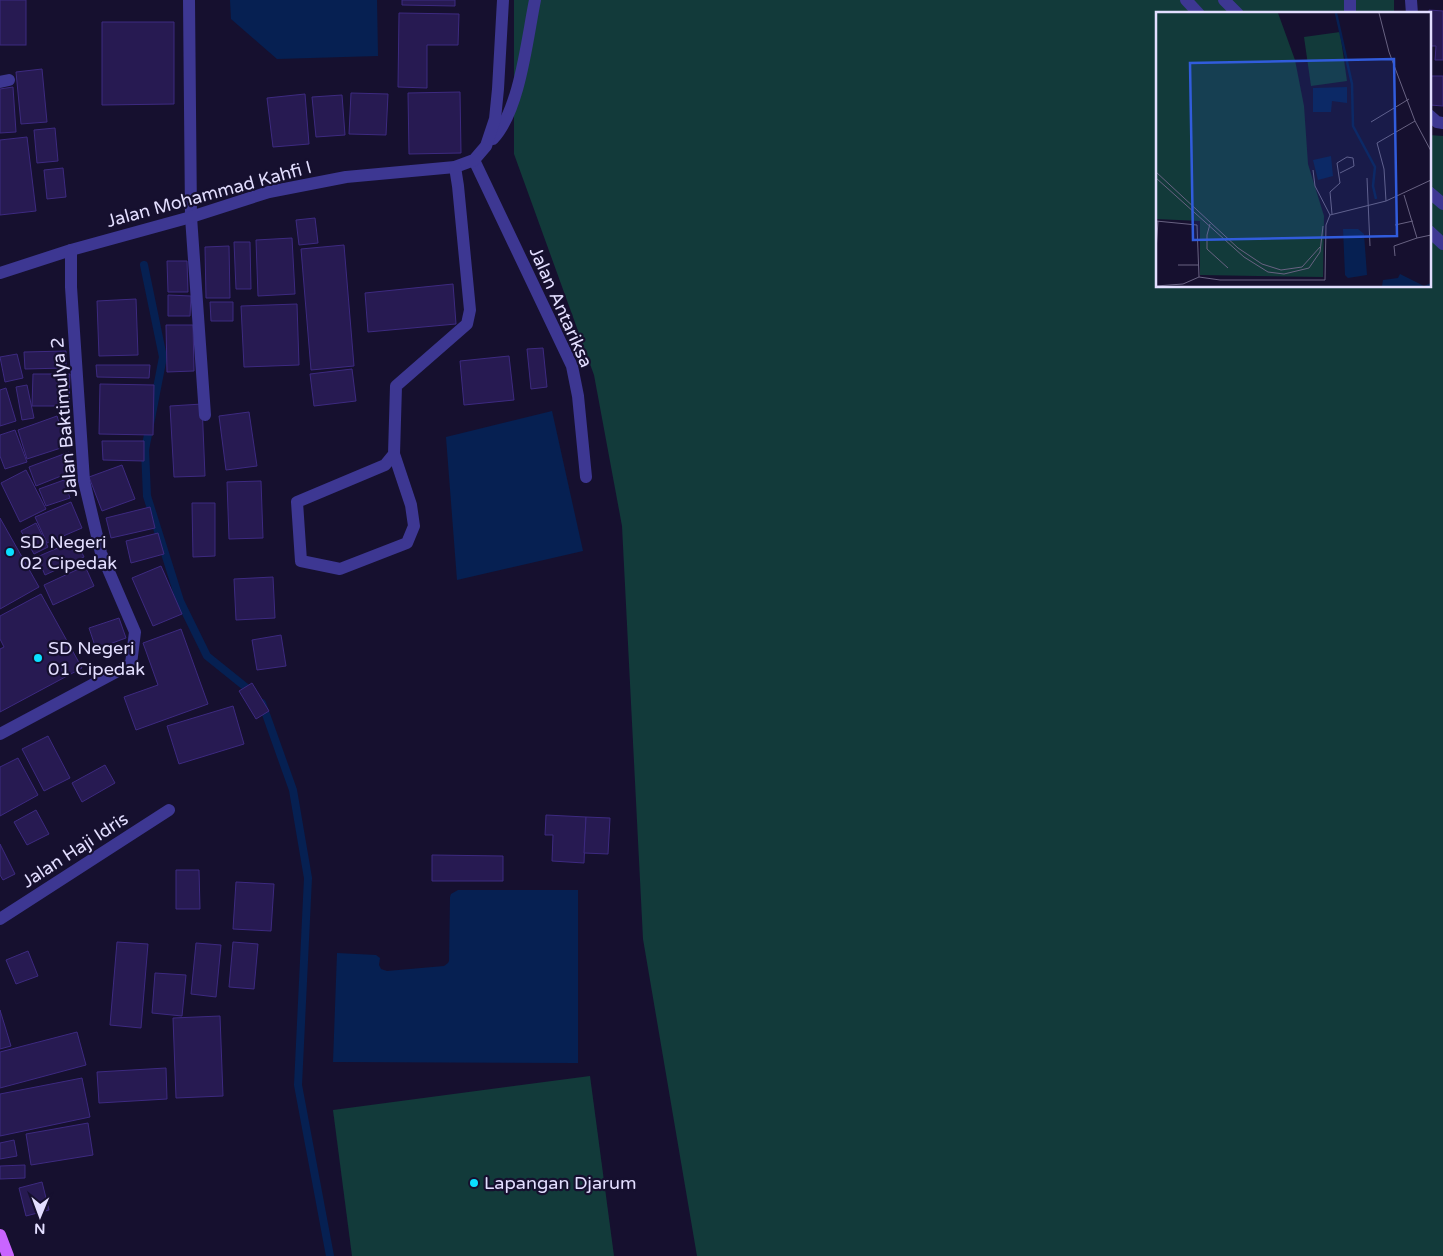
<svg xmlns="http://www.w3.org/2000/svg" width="1443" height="1256" font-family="'Varela Round',sans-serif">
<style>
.green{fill:#123a3a}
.water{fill:#062052}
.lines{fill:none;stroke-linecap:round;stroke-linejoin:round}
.stream{stroke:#062052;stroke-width:8}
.building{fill:#271a52;stroke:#3d2a80}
.minor{stroke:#3d3792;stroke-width:12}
.major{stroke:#c965ff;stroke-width:12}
.poi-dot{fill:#0ae0ff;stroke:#16102f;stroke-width:2}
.labels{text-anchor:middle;stroke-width:4.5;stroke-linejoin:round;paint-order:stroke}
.street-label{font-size:18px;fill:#e3deff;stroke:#16102f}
.poi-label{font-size:18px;fill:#e3deff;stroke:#16102f;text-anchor:start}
.inset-river{fill:none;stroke:#062052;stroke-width:2.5}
.inset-road{fill:none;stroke:#686282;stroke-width:1}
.view{fill:#315cdc;fill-opacity:0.15;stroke:#315cdc;stroke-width:2.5}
.inset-edge{fill:none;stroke:#e3deff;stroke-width:2.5}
</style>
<rect width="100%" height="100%" fill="#16102f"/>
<g class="green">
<path d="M 514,0 L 1394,0 L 1394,14 L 1157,14 L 1157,286 L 1429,286 L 1429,135 L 1443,136 L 1443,1256 L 697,1256 L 643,939 L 622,526 L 594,375 L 514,154 Z"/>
<path d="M 590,1076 L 614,1256 L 352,1256 L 333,1110 Z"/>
</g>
<g class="water">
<path d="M 230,0 L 377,0 L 378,56 L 277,59 L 231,19 Z"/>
<path d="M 552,411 L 583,551 L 457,580 L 446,437 Z"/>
<path d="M 458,890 L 578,890 L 578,1063 L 333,1062 L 337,953 L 376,955 L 380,958 L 379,965 L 381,969 L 387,971 L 444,966 L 448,963 L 449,961 L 450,897 L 451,894 Z"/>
</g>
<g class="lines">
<g class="stream">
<path d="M 144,265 L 163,357 L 145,450 L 147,496 L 180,601 L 207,656 L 253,693"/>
<path d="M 262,703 L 293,790 L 308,878 L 298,1085 L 330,1256"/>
</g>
</g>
<g class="building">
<rect x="0" y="0" width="26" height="45"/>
<path d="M 402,0 L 455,0 L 455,6 L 402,5 Z"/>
<path d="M 1429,10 L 1443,11 L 1443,60 L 1435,60 L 1436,46 L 1429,46 Z"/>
<path d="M 399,13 L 459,14 L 458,45 L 427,45 L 427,88 L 398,87 Z"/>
<path d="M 102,22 L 174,22 L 174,104 L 102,105 Z"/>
<path d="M 42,69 L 47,122 L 21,124 L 16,72 Z"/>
<path d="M 1431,76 L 1443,76 L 1443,106 L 1430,105 Z"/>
<path d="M 13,87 L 16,132 L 0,133 L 0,89 Z"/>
<path d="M 460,92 L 461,153 L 409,154 L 408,93 Z"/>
<path d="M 351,93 L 388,94 L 386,135 L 349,134 Z"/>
<path d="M 305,94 L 309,144 L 273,147 L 267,98 Z"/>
<path d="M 342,95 L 345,135 L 316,137 L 312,97 Z"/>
<path d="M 55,128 L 58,161 L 37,163 L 34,130 Z"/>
<path d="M 27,137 L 36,211 L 0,215 L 0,140 Z"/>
<path d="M 63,168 L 66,197 L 47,199 L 44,170 Z"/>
<path d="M 315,218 L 318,243 L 299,245 L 296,220 Z"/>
<path d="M 292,238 L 295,294 L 258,296 L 256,240 Z"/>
<path d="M 234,242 L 250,242 L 251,289 L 236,289 Z"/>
<path d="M 344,245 L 354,366 L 311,370 L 301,249 Z"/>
<path d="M 229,246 L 230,298 L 206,298 L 205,247 Z"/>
<path d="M 167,261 L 187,261 L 188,292 L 168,292 Z"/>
<path d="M 453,284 L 456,324 L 368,332 L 365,293 Z"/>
<path d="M 168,295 L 191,296 L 190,316 L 168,316 Z"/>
<path d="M 136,299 L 138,355 L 99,356 L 97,301 Z"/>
<path d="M 210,302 L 233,302 L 233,321 L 211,321 Z"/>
<path d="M 297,304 L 299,365 L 244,367 L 241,306 Z"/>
<path d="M 166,325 L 193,325 L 194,371 L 167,372 Z"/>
<path d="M 543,348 L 547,387 L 531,389 L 527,349 Z"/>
<path d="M 66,351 L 66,368 L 25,369 L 24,352 Z"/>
<path d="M 17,354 L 23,378 L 5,382 L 0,357 Z"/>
<path d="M 509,356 L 514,400 L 464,405 L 460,361 Z"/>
<path d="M 96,365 L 150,365 L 149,378 L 97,377 Z"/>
<path d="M 352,369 L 356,401 L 314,406 L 310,374 Z"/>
<path d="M 33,374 L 70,374 L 69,406 L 32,406 Z"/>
<path d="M 100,384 L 154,385 L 153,435 L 99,434 Z"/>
<path d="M 27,385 L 34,418 L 22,420 L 16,387 Z"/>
<path d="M 6,388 L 16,421 L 0,426 L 0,390 Z"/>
<path d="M 202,404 L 205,476 L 174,477 L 170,406 Z"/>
<path d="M 249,412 L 257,466 L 226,470 L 219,416 Z"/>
<path d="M 57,416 L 67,446 L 27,459 L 18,430 Z"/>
<path d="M 15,430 L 27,462 L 5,469 L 0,456 L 0,435 Z"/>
<path d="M 102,441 L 144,441 L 144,461 L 103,460 Z"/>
<path d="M 69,452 L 76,470 L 36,486 L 29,467 Z"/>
<path d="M 122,465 L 135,499 L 102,511 L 89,477 Z"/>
<path d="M 26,470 L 46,509 L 20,522 L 1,483 Z"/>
<path d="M 64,480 L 70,498 L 46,506 L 39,489 Z"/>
<path d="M 261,481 L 263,538 L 229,539 L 227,482 Z"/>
<path d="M 71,502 L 82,528 L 47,543 L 35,517 Z"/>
<path d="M 192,503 L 215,503 L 215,556 L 193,557 Z"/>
<path d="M 150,507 L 155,528 L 111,538 L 106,518 Z"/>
<path d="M 0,518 L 39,587 L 0,609 Z"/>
<path d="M 36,523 L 48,547 L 34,554 L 21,531 Z"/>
<path d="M 158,533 L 164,554 L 131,563 L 126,541 Z"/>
<path d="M 76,540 L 84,557 L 45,575 L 37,557 Z"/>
<path d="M 85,566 L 94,586 L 53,605 L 44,585 Z"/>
<path d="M 161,566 L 182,614 L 153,626 L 132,578 Z"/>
<path d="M 273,577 L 275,618 L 236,620 L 234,579 Z"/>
<path d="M 41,594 L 82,668 L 0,712 L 0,649 L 4,647 L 0,639 L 0,616 Z"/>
<path d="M 119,618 L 126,638 L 96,649 L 89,628 Z"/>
<path d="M 181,629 L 208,704 L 136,730 L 124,697 L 158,685 L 143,643 Z"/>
<path d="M 281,635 L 286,666 L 257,670 L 252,640 Z"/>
<path d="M 252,683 L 269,711 L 256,719 L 239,691 Z"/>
<path d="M 233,706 L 244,744 L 179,764 L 167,726 Z"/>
<path d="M 48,736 L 70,778 L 44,791 L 22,749 Z"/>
<path d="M 18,758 L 38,795 L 0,816 L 0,767 Z"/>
<path d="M 105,765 L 115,783 L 82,802 L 72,783 Z"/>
<path d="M 36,810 L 49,834 L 27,845 L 14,822 Z"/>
<path d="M 546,815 L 586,817 L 584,863 L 552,861 L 553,835 L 545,835 Z"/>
<path d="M 586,817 L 610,818 L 608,854 L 584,853 Z"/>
<path d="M 0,844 L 15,874 L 3,880 L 0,875 Z"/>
<path d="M 432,855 L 503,856 L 503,881 L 432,881 Z"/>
<path d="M 176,870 L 199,870 L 200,909 L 176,909 Z"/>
<path d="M 236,882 L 274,884 L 271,931 L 233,929 Z"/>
<path d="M 117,942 L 148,944 L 141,1028 L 110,1025 Z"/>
<path d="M 233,942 L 258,944 L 254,989 L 229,987 Z"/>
<path d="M 196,943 L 221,945 L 216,997 L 191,994 Z"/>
<path d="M 28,951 L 38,976 L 16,984 L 6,960 Z"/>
<path d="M 155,973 L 186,975 L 182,1016 L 152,1013 Z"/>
<path d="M 0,1010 L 11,1046 L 0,1049 Z"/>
<path d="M 220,1016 L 223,1096 L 176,1098 L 173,1018 Z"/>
<path d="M 77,1032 L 86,1065 L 0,1088 L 0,1052 Z"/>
<path d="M 166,1068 L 167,1099 L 99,1103 L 97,1072 Z"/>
<path d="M 82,1078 L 90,1117 L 0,1136 L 0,1094 Z"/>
<path d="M 88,1123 L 93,1155 L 31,1165 L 26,1134 Z"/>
<path d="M 14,1140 L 17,1156 L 0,1159 L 0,1143 Z"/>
<path d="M 25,1165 L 25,1178 L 0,1179 L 0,1166 Z"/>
<path d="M 42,1182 L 49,1210 L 26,1216 L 19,1188 Z"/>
</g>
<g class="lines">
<g class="minor">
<path d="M 189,0 L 191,217 L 205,415"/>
<path d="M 1186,0 L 1199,14"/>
<path d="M 1224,0 L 1238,14"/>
<path d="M 1411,0 L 1412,14"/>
<path d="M 1350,14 L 1350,0"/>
<path d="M 0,82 L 9,80"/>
<path d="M 1429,115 L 1437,122 L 1443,123"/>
<path d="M 493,139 C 520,110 527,39 535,0"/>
<path d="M 474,160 L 572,366 L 578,396 L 586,477"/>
<path d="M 1429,192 L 1443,204"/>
<path d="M 1429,231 L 1443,244"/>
<path d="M 0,273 L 71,250 L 191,217 L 269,192 L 346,177 L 455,167 L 474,160 L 486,146 L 495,119 L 498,89 L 503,0"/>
<path d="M 394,454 L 385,465 L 297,502 L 301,561 L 340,569 L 407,543 L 414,526 L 411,505 L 394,454 L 396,386 L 467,324 L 470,310 L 458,186 L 455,167"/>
<path d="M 0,734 L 131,664 L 135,632 L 101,553 L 84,481 L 71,287 L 71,250"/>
<path d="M 0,919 L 169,810"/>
</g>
<path class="major" d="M 0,1235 L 8,1256"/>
</g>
<g class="poi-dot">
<circle cx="10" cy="552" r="5"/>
<circle cx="38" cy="658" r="5"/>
<circle cx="474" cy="1183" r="5"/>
</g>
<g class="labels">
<g class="street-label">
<text transform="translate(209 194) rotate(-15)" y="6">Jalan Mohammad Kahfi I</text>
<text transform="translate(561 307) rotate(66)" y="6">Jalan Antariksa</text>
<text transform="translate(64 417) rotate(-95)" y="6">Jalan Baktimulya 2</text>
<text transform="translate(75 850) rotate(-33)" y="6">Jalan Haji Idris</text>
</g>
<g class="poi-label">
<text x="20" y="548">SD Negeri<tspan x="20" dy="21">02 Cipedak</tspan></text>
<text x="48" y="654">SD Negeri<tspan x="48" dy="21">01 Cipedak</tspan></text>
<text x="484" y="1189">Lapangan Djarum</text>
</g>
</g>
<g transform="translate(1156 12)">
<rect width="275" height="275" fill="#16102f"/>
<path d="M 0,1 L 122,1 L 139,48 L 148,94 L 152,152 L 168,204 L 167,265 L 44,263 L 44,209 L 0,207 ZM 184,20 L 191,69 L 155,74 L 148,25 Z" fill="#123a3a"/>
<path d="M 191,75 L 191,91 L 176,89 L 175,100 L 157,100 L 157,76 ZM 175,144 L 177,164 L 162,168 L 157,148 ZM 187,217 L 202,217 L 208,222 L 211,263 L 192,266 L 189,263 ZM 244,262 L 268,274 L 275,271 L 275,274 L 226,274 L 227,268 L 242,266 Z" fill="#062052"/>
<path class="inset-river" d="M 180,1 L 196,72 L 197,114 L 219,155 L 217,174 L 220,187"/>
<path class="inset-road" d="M 223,1 L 233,40 L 259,109 L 275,139M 215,110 L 253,87M 157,158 L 159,174 L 174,203M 0,160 L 82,236 L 106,252 L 125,258 L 146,255 L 164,235M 0,166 L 88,245 L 112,260 L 128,262 L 153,256 L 164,240 L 167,214M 211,166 L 214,234M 248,183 L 261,226 L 275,223M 230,189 L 228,157 L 221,131 L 259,109M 176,202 L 174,180 L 184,171 L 181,151 L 191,145 L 197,146 L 198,154 L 184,161M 0,209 L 41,213 L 43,265M 54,212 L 51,223 L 51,237 L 72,256M 239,213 L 257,209M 0,239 L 2,209M 239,244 L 238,234 L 261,226M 22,253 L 43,253M 43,265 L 64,268 L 169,268 L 170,213 L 174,203 L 230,189 L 275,168M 0,274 L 27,272 L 43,265"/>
<path class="view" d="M 238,47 L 241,224 L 37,228 L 34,51 Z"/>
<rect width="275" height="275" class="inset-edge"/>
</g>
<g transform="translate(40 1216) rotate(181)" stroke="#16102f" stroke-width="4" paint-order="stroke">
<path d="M0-4L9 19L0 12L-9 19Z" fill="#e3deff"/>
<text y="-8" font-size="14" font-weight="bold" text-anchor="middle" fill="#e3deff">N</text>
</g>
</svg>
